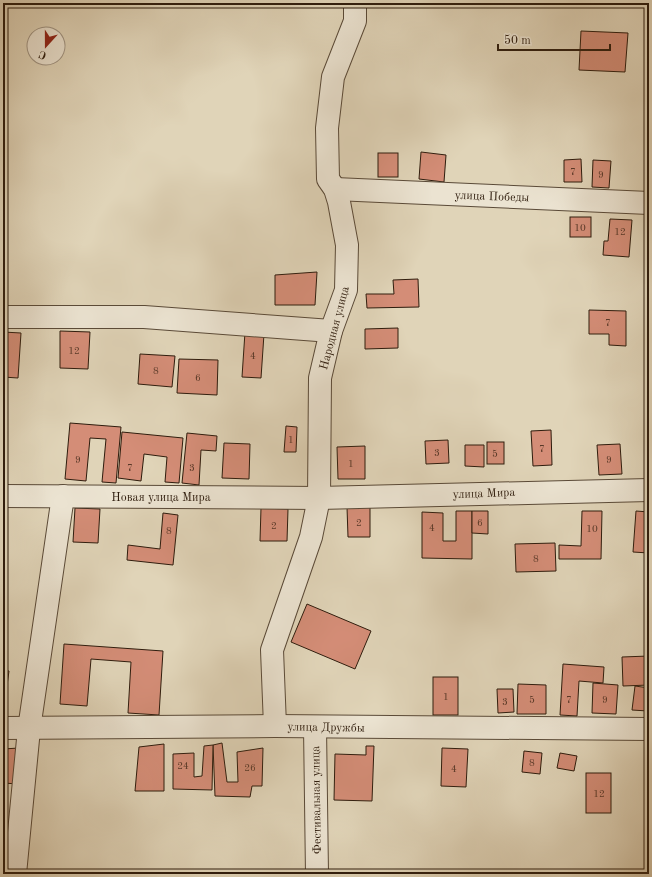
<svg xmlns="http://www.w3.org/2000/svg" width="652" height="877" font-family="'Old Standard TT',serif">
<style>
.building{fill:#d48d77;stroke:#2e1c0d}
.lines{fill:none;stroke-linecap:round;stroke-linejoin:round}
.minor-casing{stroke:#5a4a38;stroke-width:24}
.minor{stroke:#ebe3d1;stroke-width:22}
.labels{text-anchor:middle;stroke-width:3.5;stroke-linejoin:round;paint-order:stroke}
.number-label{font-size:10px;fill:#583828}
.street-label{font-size:12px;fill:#2e1c0d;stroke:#ebe3d1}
</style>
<rect width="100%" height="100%" fill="#e0d4b8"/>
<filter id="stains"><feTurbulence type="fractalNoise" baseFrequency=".005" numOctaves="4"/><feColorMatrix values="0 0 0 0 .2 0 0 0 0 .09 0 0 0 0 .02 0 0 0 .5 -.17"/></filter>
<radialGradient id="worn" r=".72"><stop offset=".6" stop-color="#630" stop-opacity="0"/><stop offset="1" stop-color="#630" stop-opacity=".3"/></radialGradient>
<g class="building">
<path d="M 581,31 L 628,33 L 625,72 L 579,70 Z"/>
<path d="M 421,152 L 446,155 L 444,182 L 419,179 Z"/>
<rect x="378" y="153" width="20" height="24"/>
<path d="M 581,159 L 582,182 L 564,182 L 564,160 Z"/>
<path d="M 593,160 L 611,161 L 609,188 L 592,187 Z"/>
<rect x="570" y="217" width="21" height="20"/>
<path d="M 610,219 L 632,220 L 629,257 L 603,255 L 604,241 L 608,241 Z"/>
<path d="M 317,272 L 315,305 L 275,305 L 275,275 Z"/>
<path d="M 418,279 L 419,307 L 367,308 L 366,294 L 394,294 L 393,280 Z"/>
<path d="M 589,310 L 626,311 L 626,346 L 609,345 L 609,334 L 589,334 Z"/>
<path d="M 398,328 L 398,348 L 365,349 L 365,329 Z"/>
<path d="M 60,331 L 90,332 L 88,369 L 60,368 Z"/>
<path d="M 3,332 L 21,333 L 18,378 L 3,377 Z"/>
<path d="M 245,332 L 264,334 L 261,378 L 242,377 Z"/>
<path d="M 140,354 L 175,356 L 172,387 L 138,384 Z"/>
<path d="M 179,359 L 218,360 L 217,395 L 177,393 Z"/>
<path d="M 70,423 L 121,427 L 116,483 L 102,482 L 106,439 L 90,438 L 86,481 L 65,479 Z"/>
<path d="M 286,426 L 297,427 L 296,452 L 284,452 Z"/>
<path d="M 551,430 L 552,465 L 533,466 L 531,431 Z"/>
<path d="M 122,432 L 183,438 L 179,483 L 165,482 L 167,457 L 144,454 L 141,481 L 118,478 Z"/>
<path d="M 187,433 L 217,436 L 216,451 L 201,450 L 199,485 L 182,483 Z"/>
<path d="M 448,440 L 449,463 L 426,464 L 425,441 Z"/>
<rect x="487" y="442" width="17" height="22"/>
<path d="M 224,443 L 250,444 L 249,479 L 222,478 Z"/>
<path d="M 620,444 L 622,474 L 599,475 L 597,445 Z"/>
<path d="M 465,445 L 484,445 L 484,467 L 465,466 Z"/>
<path d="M 365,446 L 365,479 L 338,479 L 337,447 Z"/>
<path d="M 347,507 L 370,507 L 370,537 L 348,537 Z"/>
<path d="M 75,508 L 100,509 L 98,543 L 73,542 Z"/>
<path d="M 261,508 L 288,509 L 287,541 L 260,541 Z"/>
<path d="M 456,511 L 472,511 L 472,559 L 422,558 L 422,512 L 443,513 L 443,541 L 456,541 Z"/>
<path d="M 472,511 L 488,511 L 488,534 L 472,533 Z"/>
<path d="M 582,511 L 602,511 L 601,559 L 559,559 L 559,545 L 581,546 Z"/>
<path d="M 636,511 L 649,512 L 649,553 L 633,552 Z"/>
<path d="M 163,513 L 178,515 L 173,565 L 127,560 L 128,545 L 160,549 Z"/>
<path d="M 555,543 L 556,571 L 516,572 L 515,544 Z"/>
<path d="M 307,604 L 371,631 L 355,669 L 291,642 Z"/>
<path d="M 64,644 L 163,651 L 159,715 L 128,713 L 131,662 L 91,659 L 87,706 L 60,704 Z"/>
<path d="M 649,656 L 649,685 L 623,686 L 622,657 Z"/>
<path d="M 563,664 L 604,667 L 603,683 L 579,681 L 577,716 L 560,715 Z"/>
<path d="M 3,670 L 9,671 L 4,707 L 3,707 Z"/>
<rect x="433" y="677" width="25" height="38"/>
<path d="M 593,683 L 618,685 L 616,714 L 592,713 Z"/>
<path d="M 518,684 L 546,685 L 546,714 L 517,714 Z"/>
<path d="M 635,686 L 649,688 L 648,711 L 632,710 Z"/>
<path d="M 497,689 L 513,689 L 514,712 L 498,713 Z"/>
<path d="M 222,743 L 227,782 L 238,782 L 237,752 L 263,748 L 262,786 L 252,786 L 250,797 L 215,796 L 213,745 Z"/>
<path d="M 164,744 L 164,791 L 135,791 L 139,747 Z"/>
<path d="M 213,745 L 212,790 L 173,789 L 173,754 L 194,753 L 194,777 L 202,776 L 204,746 Z"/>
<path d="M 366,746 L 374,746 L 372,801 L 334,800 L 335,754 L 366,755 Z"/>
<path d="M 19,748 L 18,784 L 3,783 L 3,749 Z"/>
<path d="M 442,748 L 468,749 L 466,787 L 441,786 Z"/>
<path d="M 524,751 L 542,753 L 540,774 L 522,772 Z"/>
<path d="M 560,753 L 577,756 L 574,771 L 557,768 Z"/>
<rect x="646" y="753" width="3" height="29"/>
<rect x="586" y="773" width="25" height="40"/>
</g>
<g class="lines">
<g class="minor-casing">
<g id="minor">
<path d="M 335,189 L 649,203"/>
<path d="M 3,317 L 144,317 L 331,331"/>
<path d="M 3,496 L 319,498 L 649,490"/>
<path d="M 275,726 L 272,650 L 311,537 L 319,498 L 320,378 L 331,331 L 346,290 L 347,245 L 339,202 L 335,189 L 328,179 L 327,128 L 333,77 L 355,21 L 355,3"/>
<path d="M 315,727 L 317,874"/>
<path d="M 3,728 L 275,726 L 649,729"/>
<path d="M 15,874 L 29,729 L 63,496"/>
</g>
</g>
<use href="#minor" class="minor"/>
</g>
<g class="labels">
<g class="number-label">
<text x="573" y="175">7</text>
<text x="601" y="178">9</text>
<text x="580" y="231">10</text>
<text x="620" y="235">12</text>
<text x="608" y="326">7</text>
<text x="74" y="354">12</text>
<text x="253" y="359">4</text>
<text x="156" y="374">8</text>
<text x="198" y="381">6</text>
<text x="291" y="443">1</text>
<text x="542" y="452">7</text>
<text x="437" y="456">3</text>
<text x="495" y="457">5</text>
<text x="78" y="463">9</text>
<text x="609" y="463">9</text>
<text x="351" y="467">1</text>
<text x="130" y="471">7</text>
<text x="192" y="471">3</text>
<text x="359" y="526">2</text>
<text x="480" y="526">6</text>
<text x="274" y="529">2</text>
<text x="432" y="531">4</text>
<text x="592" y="532">10</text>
<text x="169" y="534">8</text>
<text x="536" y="562">8</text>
<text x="446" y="700">1</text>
<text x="532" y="703">5</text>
<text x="569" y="703">7</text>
<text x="605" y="703">9</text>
<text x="505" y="705">3</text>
<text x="532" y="766">8</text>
<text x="183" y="769">24</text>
<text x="250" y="771">26</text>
<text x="454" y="772">4</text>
<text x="599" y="797">12</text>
</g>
<g class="street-label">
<text transform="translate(492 196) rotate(2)" y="4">улица Победы</text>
<text transform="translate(334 328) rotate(-75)" y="4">Народная улица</text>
<text transform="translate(484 493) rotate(-2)" y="4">улица Мира</text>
<text x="161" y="501">Новая улица Мира</text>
<text transform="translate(326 727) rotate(1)" y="4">улица Дружбы</text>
<text transform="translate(316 800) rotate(-91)" y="4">Фестивальная улица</text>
</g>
</g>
<rect width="652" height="877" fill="none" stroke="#e0d4b8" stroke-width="16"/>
<rect x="4" y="4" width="644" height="869" fill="none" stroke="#2e1c0d" stroke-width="2"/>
<rect x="8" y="8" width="636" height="861" fill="none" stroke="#2e1c0d"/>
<g transform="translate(46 46) rotate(201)"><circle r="19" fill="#ebe3d1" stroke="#9f9383"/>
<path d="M0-3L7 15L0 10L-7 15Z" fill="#8f2418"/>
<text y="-6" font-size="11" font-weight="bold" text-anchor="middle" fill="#2e1c0d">С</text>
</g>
<path d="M498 44v6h112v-6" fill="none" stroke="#2e1c0d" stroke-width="2"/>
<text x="504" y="44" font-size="12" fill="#2e1c0d" stroke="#ebe3d1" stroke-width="3" paint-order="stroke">50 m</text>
<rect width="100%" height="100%" filter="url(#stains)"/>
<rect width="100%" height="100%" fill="url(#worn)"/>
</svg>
